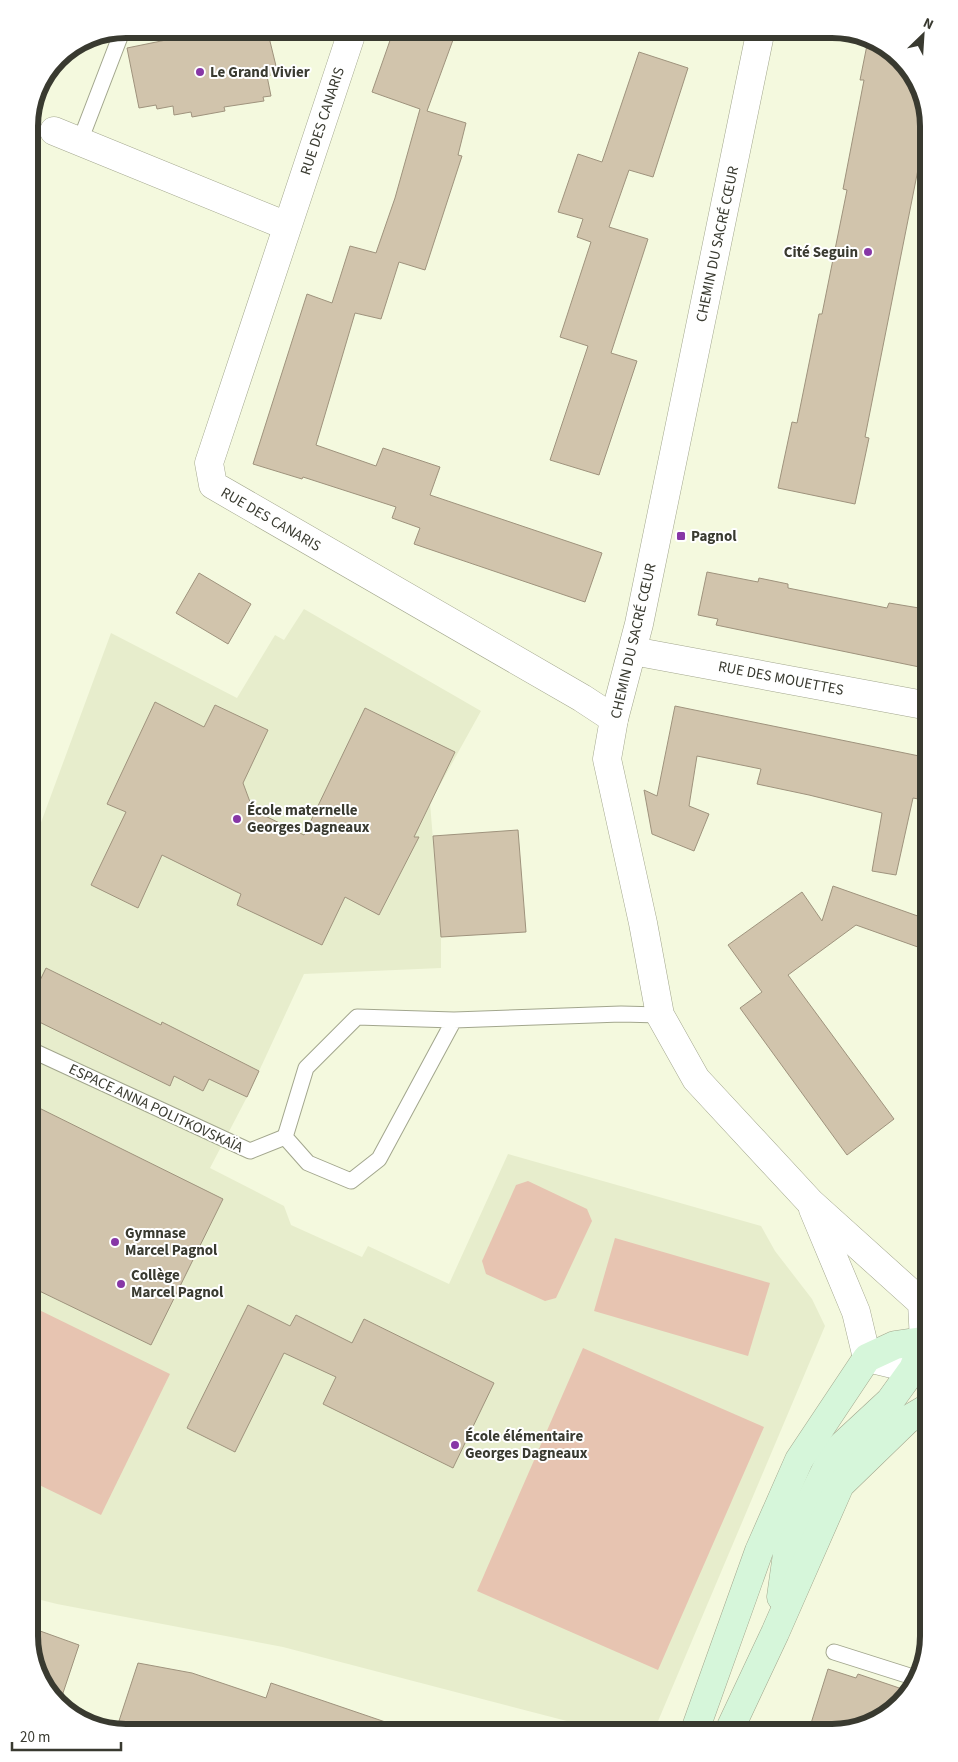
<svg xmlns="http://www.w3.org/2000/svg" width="958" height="1762" font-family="'Source Sans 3',sans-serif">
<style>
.built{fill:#e7edcc}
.green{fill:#e7c4b1}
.building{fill:#d1c4ac;stroke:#9f937d}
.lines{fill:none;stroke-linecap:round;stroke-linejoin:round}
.service-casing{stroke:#a2a68d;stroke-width:17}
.minor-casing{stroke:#a2a68d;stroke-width:29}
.secondary-casing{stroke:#a2a68d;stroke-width:29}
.service{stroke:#fff;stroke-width:15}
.minor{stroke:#fff;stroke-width:28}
.secondary{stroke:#d6f6da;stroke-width:28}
.poi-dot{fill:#8737a6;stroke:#fff;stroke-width:2}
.labels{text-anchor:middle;stroke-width:4;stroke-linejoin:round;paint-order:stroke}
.poi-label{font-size:15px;font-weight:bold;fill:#393a30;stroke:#fff;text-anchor:start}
.street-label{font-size:15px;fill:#393a30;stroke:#fff}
.rim{fill:none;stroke:#393a30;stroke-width:6}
</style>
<rect width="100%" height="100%" fill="#f4f9de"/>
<path class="built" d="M 304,609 L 481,711 L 430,803 L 441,937 L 441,968 L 304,974 L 247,1097 L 210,1168 L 284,1206 L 291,1225 L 362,1257 L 368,1246 L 449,1284 L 508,1154 L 761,1226 L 775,1251 L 812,1299 L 825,1326 L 653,1733 L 613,1733 L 283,1647 L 57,1604 L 29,1597 L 29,855 L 111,633 L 237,698 L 275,635 L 284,640 Z"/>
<g class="green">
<path d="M 528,1181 L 587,1209 L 592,1221 L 556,1298 L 545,1301 L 486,1274 L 482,1261 L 516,1185 Z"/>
<path d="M 615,1238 L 770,1283 L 748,1356 L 594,1311 Z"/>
<path d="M 29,1305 L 170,1374 L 101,1515 L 29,1480 Z"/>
<path d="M 583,1348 L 764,1427 L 658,1670 L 477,1591 Z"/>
</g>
<g class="building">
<path d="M 169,29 L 267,29 L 276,66 L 269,67 L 270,76 L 267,76 L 271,96 L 263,97 L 264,101 L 224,107 L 225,111 L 192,117 L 191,112 L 174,115 L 173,106 L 157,109 L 156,105 L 139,108 L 127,48 L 171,39 Z"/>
<path d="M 394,29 L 457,29 L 427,111 L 466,123 L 458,155 L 462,156 L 425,270 L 399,262 L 381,319 L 355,313 L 316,445 L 376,466 L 383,448 L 440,467 L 430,495 L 602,553 L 585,602 L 414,544 L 420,528 L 392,518 L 396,507 L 303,477 L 302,479 L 253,464 L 307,294 L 332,303 L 350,246 L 376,253 L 395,198 L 420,109 L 372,92 Z"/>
<path d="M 868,40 L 891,49 L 922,88 L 928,119 L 865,437 L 869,438 L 855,504 L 778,488 L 792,422 L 797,423 L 819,314 L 822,314 L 847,190 L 843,189 L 864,80 L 860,80 Z"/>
<path d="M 639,52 L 688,68 L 653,177 L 629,170 L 609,227 L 648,239 L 611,353 L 637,361 L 599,475 L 550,460 L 588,346 L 560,337 L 591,242 L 577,237 L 583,219 L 558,212 L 578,154 L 602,162 Z"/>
<path d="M 707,572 L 758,582 L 759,578 L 788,584 L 788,588 L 887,608 L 889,603 L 919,608 L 918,614 L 929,617 L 929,669 L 716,625 L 718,619 L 698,615 Z"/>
<path d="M 199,573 L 251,604 L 228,644 L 176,613 Z"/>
<path d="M 155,702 L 204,727 L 215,705 L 268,730 L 243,783 L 253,810 L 304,835 L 365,708 L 455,752 L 414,837 L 419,837 L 379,915 L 345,897 L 322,945 L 237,905 L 241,894 L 162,855 L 138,908 L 91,885 L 126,812 L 107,804 Z"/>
<path d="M 675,706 L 929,758 L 929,801 L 913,798 L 896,875 L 872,871 L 882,813 L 809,795 L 757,784 L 761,769 L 697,756 L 689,806 L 709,814 L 694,851 L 652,834 L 644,790 L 657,796 Z"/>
<path d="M 518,830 L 526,932 L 441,937 L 433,836 Z"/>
<path d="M 833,886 L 929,920 L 929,951 L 856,925 L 788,975 L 894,1119 L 847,1155 L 740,1008 L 762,992 L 728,945 L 802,892 L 822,921 Z"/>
<path d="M 46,968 L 161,1025 L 162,1022 L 259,1071 L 247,1097 L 209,1079 L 203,1091 L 174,1076 L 170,1086 L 29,1017 L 29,1003 Z"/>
<path d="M 29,1103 L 223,1199 L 151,1345 L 29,1286 Z"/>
<path d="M 248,1305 L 290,1326 L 296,1315 L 352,1343 L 364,1319 L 494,1383 L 453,1468 L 323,1404 L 336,1377 L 284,1353 L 235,1452 L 187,1428 Z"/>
<path d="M 29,1627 L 79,1645 L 60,1702 L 36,1674 L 29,1636 Z"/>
<path d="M 138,1663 L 192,1673 L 266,1698 L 271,1683 L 403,1728 L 402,1733 L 144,1733 L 118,1724 Z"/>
<path d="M 828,1669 L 856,1678 L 858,1674 L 911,1692 L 870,1726 L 832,1733 L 808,1733 Z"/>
</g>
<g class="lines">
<g class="service-casing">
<g id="service">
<path d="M 80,141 L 123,29"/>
<path d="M 454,1020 L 379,1159 L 351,1181 L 308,1163 L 285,1137 L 306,1068 L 357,1017 L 454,1020 L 621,1014 L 660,1015"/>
<path d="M 29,1049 L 250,1151 L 285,1137"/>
<path d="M 834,1652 L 916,1678"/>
</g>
</g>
<g class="minor-casing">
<g id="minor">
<path d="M 353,29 L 209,463 L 213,485 L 582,698 L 614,719"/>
<path d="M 761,29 L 639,624 L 614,719 L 607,759 L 643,923 L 660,1015 L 696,1079 L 811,1203 L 922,1303 L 924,1341"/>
<path d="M 54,131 L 287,226"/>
<path d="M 633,651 L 929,706"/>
<path d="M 813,1209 L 856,1312 L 867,1358 L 913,1369 L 929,1377"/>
</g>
</g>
<g class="secondary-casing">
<g id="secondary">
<path d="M 781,1597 L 788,1547 L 834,1453 L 890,1401 L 913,1369 L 924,1341"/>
<path d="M 694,1733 L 759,1551 L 799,1460 L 867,1358 L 895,1345 L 929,1340"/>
<path d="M 728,1733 L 775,1633 L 840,1485 L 907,1420 L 929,1407"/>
</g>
</g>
<use href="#service" class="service"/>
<use href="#minor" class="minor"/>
<use href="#secondary" class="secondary"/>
</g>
<g class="poi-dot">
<circle cx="200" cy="72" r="5"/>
<circle cx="868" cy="252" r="5"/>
<rect x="676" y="531" width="10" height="10" rx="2.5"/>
<circle cx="237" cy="819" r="5"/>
<circle cx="115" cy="1242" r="5"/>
<circle cx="121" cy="1284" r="5"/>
<circle cx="455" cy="1445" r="5"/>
</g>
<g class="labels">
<g class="poi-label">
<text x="210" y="77">Le Grand Vivier</text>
<text x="858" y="257" text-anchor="end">Cité Seguin</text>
<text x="691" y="541">Pagnol</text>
<text x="247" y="815">École maternelle<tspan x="247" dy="17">Georges Dagneaux</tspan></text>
<text x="125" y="1238">Gymnase<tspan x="125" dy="17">Marcel Pagnol</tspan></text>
<text x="131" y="1280">Collège<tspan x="131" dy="17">Marcel Pagnol</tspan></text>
<text x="465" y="1441">École élémentaire<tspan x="465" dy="17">Georges Dagneaux</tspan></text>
</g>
<g class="street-label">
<text transform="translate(322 121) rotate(-72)" y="5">RUE DES CANARIS</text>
<text transform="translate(717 244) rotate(-78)" y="5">CHEMIN DU SACRÉ CŒUR</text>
<text transform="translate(271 519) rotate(30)" y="5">RUE DES CANARIS</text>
<text transform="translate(633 641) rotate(-77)" y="5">CHEMIN DU SACRÉ CŒUR</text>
<text transform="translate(781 678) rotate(11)" y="5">RUE DES MOUETTES</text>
<text transform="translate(156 1108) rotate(25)" y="5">ESPACE ANNA POLITKOVSKAÏA</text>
</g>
</g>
<path d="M0 0H958V1762H0ZM126 38H832A88 88 0 0 1 920 126V1636A88 88 0 0 1 832 1724H126A88 88 0 0 1 38 1636V126A88 88 0 0 1 126 38Z" fill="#fff" fill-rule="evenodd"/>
<path class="rim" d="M126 38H832A88 88 0 0 1 920 126V1636A88 88 0 0 1 832 1724H126A88 88 0 0 1 38 1636V126A88 88 0 0 1 126 38Z"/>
<g transform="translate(923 35) rotate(25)" stroke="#ffffff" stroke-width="4" paint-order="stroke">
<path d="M0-4L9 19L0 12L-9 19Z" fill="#393a30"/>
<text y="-8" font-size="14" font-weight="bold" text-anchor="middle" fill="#393a30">N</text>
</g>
<path d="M12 1742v8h109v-8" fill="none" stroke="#393a30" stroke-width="2.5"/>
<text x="20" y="1742" font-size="15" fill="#393a30" stroke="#ffffff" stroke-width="4" paint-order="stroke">20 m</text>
</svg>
